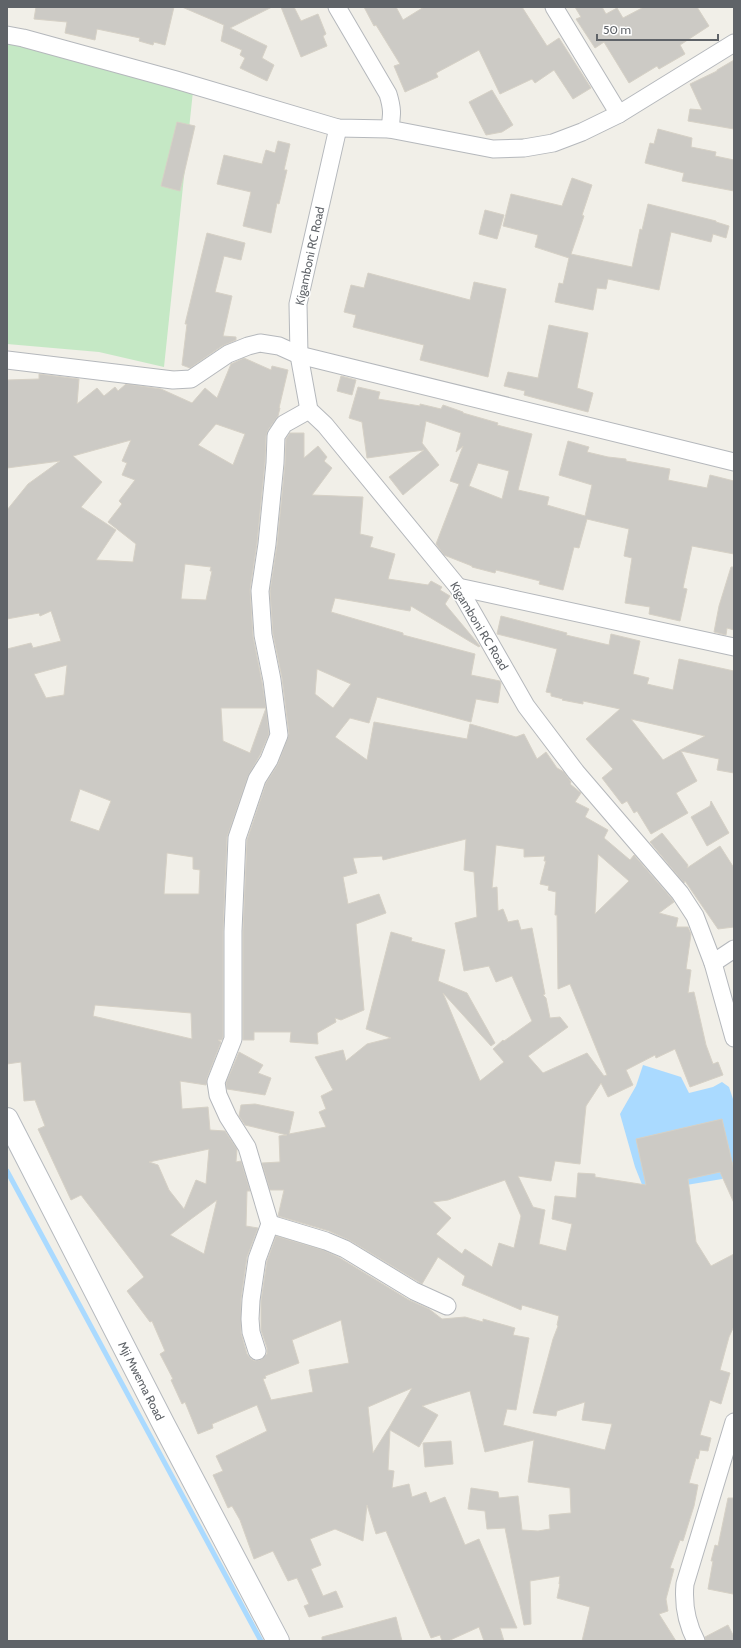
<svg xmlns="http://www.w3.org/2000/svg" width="741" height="1648" font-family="Cabin,sans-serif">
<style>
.green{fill:#c5e8c5}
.water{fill:#aadaff}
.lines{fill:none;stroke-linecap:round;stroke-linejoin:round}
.stream{stroke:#aadaff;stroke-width:5}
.building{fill:#cccac5;stroke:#d6d1c6;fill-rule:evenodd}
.street-casing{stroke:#b5b8bc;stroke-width:19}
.secondary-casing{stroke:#b6babf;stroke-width:24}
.street{stroke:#fff;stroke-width:17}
.secondary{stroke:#fff;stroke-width:22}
.labels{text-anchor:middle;stroke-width:3;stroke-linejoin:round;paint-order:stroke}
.street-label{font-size:12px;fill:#5f6368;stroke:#fff}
</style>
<rect width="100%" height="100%" fill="#f1efe8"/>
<path class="green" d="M 7,43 L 193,91 L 164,367 L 99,352 L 7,344 Z"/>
<path class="water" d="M 643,1065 L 681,1077 L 689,1093 L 713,1087 L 722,1082 L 729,1087 L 734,1102 L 734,1171 L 722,1179 L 645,1192 L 635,1167 L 620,1114 L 636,1086 Z"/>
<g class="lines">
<path class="stream" d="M 7,1171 L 261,1641"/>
</g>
<g class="building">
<path d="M 36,7 L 174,7 L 165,45 L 154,42 L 153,45 L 139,41 L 140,38 L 97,29 L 95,40 L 65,33 L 67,22 L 34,19 Z"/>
<path d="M 182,7 L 272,7 L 230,28 L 267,46 L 262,58 L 274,65 L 267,81 L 240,68 L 245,58 L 240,55 L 242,50 L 221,41 L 224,25 Z"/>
<path d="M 281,7 L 294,7 L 301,21 L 318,14 L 326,34 L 323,36 L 327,46 L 301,57 Z"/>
<path d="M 364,7 L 396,7 L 403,20 L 424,7 L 522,7 L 547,46 L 559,38 L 591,88 L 573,99 L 554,70 L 535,83 L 532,79 L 500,94 L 479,50 L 436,73 L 438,77 L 405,92 L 394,66 L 400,64 L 376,25 L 374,26 Z"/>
<path d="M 575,7 L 602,7 L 606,14 L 617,8 L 623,18 L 644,7 L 697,7 L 709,26 L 680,45 L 685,54 L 659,69 L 657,66 L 629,83 L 604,42 L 595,48 L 576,19 L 581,17 Z"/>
<path d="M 734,60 L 734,129 L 688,121 L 690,109 L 702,110 L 690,84 L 717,71 L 717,70 Z"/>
<path d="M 492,90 L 513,125 L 502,132 L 486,135 L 469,102 Z"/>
<path d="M 177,122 L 195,126 L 180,191 L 161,186 Z"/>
<path d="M 658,129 L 692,138 L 691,147 L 716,152 L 715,156 L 734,160 L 734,191 L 682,181 L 684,173 L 645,163 L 650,143 L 654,144 Z"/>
<path d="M 278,141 L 290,144 L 284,170 L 287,170 L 279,204 L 277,203 L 271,233 L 243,226 L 251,192 L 217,184 L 224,155 L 262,164 L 266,150 L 275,153 Z"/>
<path d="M 572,178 L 592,185 L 582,215 L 584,216 L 571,254 L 632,267 L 640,229 L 642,230 L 648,204 L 716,221 L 716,222 L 729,226 L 726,238 L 713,234 L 711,242 L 671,232 L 659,290 L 608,279 L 606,289 L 597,288 L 593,310 L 555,302 L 559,283 L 563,284 L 569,258 L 535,247 L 538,235 L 503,226 L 511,194 L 562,206 Z"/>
<path d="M 485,210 L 504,215 L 497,239 L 479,234 Z"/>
<path d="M 207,233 L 245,243 L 241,260 L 224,256 L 215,292 L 232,296 L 223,336 L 236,337 L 236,340 L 222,346 L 190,368 L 182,365 L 187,324 L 185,324 Z"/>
<path d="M 368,273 L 470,300 L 474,282 L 506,289 L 488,377 L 420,360 L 424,345 L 353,327 L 356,315 L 344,312 L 351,285 L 364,288 Z"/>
<path d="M 549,325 L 588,333 L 577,388 L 593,393 L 588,412 L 524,395 L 525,391 L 504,386 L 508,372 L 538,378 Z"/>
<path d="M 244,358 L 271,370 L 272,366 L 288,370 L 279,408 L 280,408 L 278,416 L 268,430 L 266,436 L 265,462 L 257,543 L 250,590 L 253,636 L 262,682 L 266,708 L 221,708 L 223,741 L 250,753 L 266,708 L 269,734 L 260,755 L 248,776 L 227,837 L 223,931 L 223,1037 L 222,1040 L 218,1040 L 221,1042 L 207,1078 L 206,1085 L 180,1081 L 182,1109 L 208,1107 L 210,1130 L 225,1131 L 237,1149 L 236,1162 L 241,1161 L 250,1191 L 247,1191 L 246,1226 L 258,1228 L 247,1257 L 241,1299 L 241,1333 L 247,1354 L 251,1359 L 255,1361 L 260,1360 L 267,1354 L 267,1348 L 261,1330 L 261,1301 L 267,1261 L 276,1236 L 323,1250 L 340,1258 L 409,1300 L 429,1309 L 442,1319 L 465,1317 L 483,1322 L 483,1319 L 515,1328 L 513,1335 L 529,1338 L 516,1410 L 507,1409 L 503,1425 L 605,1450 L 612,1424 L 582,1420 L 585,1402 L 557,1411 L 556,1416 L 533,1413 L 553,1339 L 558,1326 L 557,1325 L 559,1316 L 522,1305 L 521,1310 L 462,1285 L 465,1276 L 438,1257 L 422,1284 L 349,1240 L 329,1231 L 278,1216 L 284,1190 L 270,1190 L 262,1163 L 280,1162 L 279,1136 L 287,1135 L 245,1125 L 239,1116 L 241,1105 L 255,1104 L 294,1112 L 289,1134 L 326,1127 L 319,1112 L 326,1109 L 321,1096 L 333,1090 L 315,1057 L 343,1050 L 346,1061 L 367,1044 L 391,1038 L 366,1029 L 391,932 L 412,938 L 411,941 L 445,950 L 438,981 L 467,993 L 495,1043 L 491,1046 L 443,993 L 480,1081 L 504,1062 L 493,1049 L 503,1040 L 504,1041 L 532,1021 L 512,976 L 496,982 L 489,966 L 464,971 L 455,923 L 477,917 L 474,872 L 464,870 L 466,839 L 383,860 L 382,856 L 353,858 L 357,873 L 343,877 L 348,904 L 379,894 L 386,913 L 356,924 L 364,1010 L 341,1020 L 335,1018 L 336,1022 L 317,1033 L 318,1044 L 290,1042 L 291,1032 L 254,1032 L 254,1040 L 243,1040 L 243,931 L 247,840 L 266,783 L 278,764 L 289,734 L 282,678 L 273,634 L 270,591 L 277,545 L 285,464 L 286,439 L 290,433 L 304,433 L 304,458 L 318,446 L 327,457 L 324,461 L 332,468 L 312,495 L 363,497 L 360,534 L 373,537 L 370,547 L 395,554 L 388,579 L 428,585 L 431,581 L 442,587 L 440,590 L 450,596 L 445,604 L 480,646 L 479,647 L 411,606 L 410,611 L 335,598 L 331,612 L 403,633 L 403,635 L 475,654 L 471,675 L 500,681 L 501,683 L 498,703 L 476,699 L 471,722 L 377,697 L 369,723 L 350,718 L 335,737 L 367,760 L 374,722 L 467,739 L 470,724 L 516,737 L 524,734 L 537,759 L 546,752 L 557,768 L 564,772 L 571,782 L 570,784 L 581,793 L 575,802 L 589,809 L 585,817 L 608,830 L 604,838 L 630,860 L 634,855 L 672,899 L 674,902 L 659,913 L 678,918 L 676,927 L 688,927 L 691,934 L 686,969 L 691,970 L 688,993 L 694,992 L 706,1045 L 713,1064 L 718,1062 L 723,1075 L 690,1087 L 675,1049 L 656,1058 L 655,1055 L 626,1070 L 633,1085 L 608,1097 L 601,1083 L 586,1106 L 580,1164 L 555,1161 L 551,1181 L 518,1176 L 533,1207 L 545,1210 L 539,1244 L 566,1251 L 572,1224 L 552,1219 L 555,1196 L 576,1198 L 578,1173 L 595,1174 L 595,1177 L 646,1185 L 636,1139 L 722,1119 L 734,1170 L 734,1203 L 720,1172 L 688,1179 L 696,1242 L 711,1266 L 734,1254 L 734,1326 L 729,1337 L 720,1370 L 730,1373 L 721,1404 L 710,1400 L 700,1435 L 711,1438 L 708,1451 L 700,1450 L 698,1459 L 696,1458 L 689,1483 L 698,1485 L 694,1506 L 683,1541 L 680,1540 L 670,1568 L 674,1569 L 666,1599 L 668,1611 L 659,1614 L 676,1641 L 582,1641 L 590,1607 L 557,1598 L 560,1584 L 559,1584 L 560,1576 L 530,1581 L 531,1624 L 524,1625 L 505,1528 L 487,1529 L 485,1511 L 468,1509 L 471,1488 L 498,1492 L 499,1498 L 518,1496 L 522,1530 L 538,1531 L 550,1529 L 549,1515 L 571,1513 L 570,1488 L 528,1482 L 534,1440 L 485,1452 L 470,1391 L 422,1406 L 438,1415 L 419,1447 L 390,1430 L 388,1470 L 394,1471 L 392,1488 L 409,1484 L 412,1497 L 426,1492 L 430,1503 L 445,1497 L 465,1545 L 479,1539 L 517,1628 L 500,1628 L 504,1641 L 484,1641 L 479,1627 L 448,1641 L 442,1641 L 440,1635 L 431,1638 L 386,1531 L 376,1534 L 367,1505 L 363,1541 L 335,1529 L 310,1539 L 321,1565 L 311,1569 L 323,1596 L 336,1591 L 343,1607 L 309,1617 L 304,1606 L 309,1604 L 297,1578 L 288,1581 L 273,1551 L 254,1559 L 240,1520 L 232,1506 L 228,1508 L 213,1475 L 223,1471 L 216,1456 L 267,1431 L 257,1405 L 212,1424 L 213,1428 L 198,1434 L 185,1402 L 182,1404 L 171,1380 L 173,1379 L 160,1354 L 165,1351 L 152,1321 L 150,1322 L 127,1291 L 144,1277 L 81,1195 L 71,1200 L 38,1129 L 45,1126 L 35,1100 L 24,1101 L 21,1062 L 7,1064 L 7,649 L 31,643 L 33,648 L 61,641 L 51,611 L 40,616 L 39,613 L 7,619 L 7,510 L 28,484 L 60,461 L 7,468 L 7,380 L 39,379 L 39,374 L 79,379 L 77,404 L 97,388 L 104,396 L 115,387 L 118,391 L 126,384 L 161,389 L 192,403 L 205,388 L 217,398 L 231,364 ZM 216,424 L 245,434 L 233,465 L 198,445 ZM 131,440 L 122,461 L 127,463 L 122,475 L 135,480 L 119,501 L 122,504 L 108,522 L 136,544 L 133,562 L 96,560 L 116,530 L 81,507 L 102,482 L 73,456 ZM 185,564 L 211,567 L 210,571 L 212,571 L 206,600 L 181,599 ZM 67,665 L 64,695 L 46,698 L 34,674 ZM 317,669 L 351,684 L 333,708 L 315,694 ZM 80,789 L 111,801 L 99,831 L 70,821 ZM 496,845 L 524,849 L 524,857 L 545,856 L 544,861 L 546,861 L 540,884 L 549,886 L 548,890 L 556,892 L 555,915 L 557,915 L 558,989 L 570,984 L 607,1075 L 604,1076 L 587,1053 L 543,1073 L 528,1056 L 568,1027 L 560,1017 L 550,1018 L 546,998 L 543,995 L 545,994 L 532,928 L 521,930 L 518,920 L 508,922 L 503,909 L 498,911 L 497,887 L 492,888 ZM 167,853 L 193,857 L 193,869 L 200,870 L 199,894 L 164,894 ZM 598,854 L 629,881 L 595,914 ZM 95,1005 L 191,1013 L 192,1039 L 93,1016 ZM 209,1149 L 206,1184 L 196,1180 L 184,1209 L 169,1190 L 158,1165 L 149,1162 ZM 505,1180 L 521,1216 L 514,1248 L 499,1243 L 492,1267 L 465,1249 L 462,1254 L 436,1234 L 451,1218 L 433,1202 L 448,1200 ZM 217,1200 L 204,1254 L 170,1235 L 191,1219 ZM 341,1320 L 349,1363 L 309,1370 L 313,1392 L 271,1400 L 263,1379 L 266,1378 L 265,1376 L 299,1363 L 292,1340 ZM 412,1388 L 390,1426 L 373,1453 L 368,1407 Z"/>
<path d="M 341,376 L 356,380 L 352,395 L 337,391 Z"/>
<path d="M 358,387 L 380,392 L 378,399 L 420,406 L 420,404 L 441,409 L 443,405 L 463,412 L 463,413 L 498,423 L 497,425 L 532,434 L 518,490 L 549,497 L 547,505 L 585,516 L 592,485 L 559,475 L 568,441 L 589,447 L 587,452 L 608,457 L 626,459 L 626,461 L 670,469 L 668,480 L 707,488 L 710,475 L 734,481 L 734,554 L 692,546 L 683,588 L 687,589 L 680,621 L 649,614 L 650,607 L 625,603 L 632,558 L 624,556 L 629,529 L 587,519 L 579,548 L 574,547 L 563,590 L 539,584 L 540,581 L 496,570 L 495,573 L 472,567 L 472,566 L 444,555 L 436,544 L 459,484 L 450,481 L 463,446 L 456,452 L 461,433 L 426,421 L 422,443 L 439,465 L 403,495 L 389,477 L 424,450 L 367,458 L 362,422 L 349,418 ZM 478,463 L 509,471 L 502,499 L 469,486 Z"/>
<path d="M 731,567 L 734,567 L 734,630 L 727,628 L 726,635 L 714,632 L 719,606 Z"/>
<path d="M 501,616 L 567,633 L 566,635 L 609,645 L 611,634 L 640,641 L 633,674 L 649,678 L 647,684 L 673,690 L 679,659 L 734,671 L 734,773 L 717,770 L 719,759 L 681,751 L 697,781 L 676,793 L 688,813 L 651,834 L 637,811 L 634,813 L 627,801 L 622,804 L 602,778 L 613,769 L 586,739 L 620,709 L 583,701 L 583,704 L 562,700 L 563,699 L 551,696 L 551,693 L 546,692 L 557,649 L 497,634 ZM 631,719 L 705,736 L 663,760 Z"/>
<path d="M 711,801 L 729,833 L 707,846 L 691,817 L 710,806 Z"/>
<path d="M 662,833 L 688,865 L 687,868 L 720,846 L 734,868 L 734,927 L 718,929 L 685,881 L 684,883 L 650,842 Z"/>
<path d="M 239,1052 L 263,1065 L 258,1073 L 271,1078 L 265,1095 L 227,1089 L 226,1083 Z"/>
<path d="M 451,1441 L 453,1464 L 425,1467 L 423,1443 Z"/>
<path d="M 728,1498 L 734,1498 L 734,1587 L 733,1594 L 708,1589 L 713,1561 L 711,1561 L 715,1545 L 718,1546 Z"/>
<path d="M 396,1617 L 402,1641 L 322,1641 L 322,1637 Z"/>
<path d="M 728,1625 L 734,1637 L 734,1641 L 706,1641 L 705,1637 Z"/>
</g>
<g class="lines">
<g class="street-casing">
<g id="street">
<path d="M 337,7 L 388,94 C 392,107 393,116 389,129"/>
<path d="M 554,7 L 619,114"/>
<path d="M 7,35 L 23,38 L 176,80 L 338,128 L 389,129 L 493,149 L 524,148 L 553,143 L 582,132 L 619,114 L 734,43"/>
<path d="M 338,128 L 298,304 L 299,355 L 309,410 L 325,425 L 458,587 L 526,706 L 576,772 L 680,893 L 695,916 L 713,963 L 734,1038"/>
<path d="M 7,360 L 173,380 L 191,379 L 228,354 L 248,346 L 260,343 L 279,346 L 299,355 L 734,462"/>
<path d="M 458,587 L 734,647"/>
<path d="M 713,963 L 734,949"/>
<path d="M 270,1224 L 326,1241 L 345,1249 L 414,1291 L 447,1306"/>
<path d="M 257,1351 L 251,1332 L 250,1319 L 251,1300 L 257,1259 L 270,1224 L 247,1147 L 228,1117 L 218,1095 L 216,1082 L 233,1039 L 233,931 L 237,838 L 257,779 L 269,760 L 279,735 L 272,680 L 263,635 L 260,591 L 267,544 L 275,463 L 276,436 L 284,424 L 309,410"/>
<path d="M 696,1641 C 686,1622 683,1605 685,1584 L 734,1422"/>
</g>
</g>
<g class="secondary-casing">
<path id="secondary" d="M 7,1119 L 164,1425 L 278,1641"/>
</g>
<use href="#street" class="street"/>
<use href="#secondary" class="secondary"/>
</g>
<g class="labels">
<g class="street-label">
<text transform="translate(310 256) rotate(-78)" y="4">Kigamboni RC Road</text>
<text transform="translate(479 626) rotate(59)" y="4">Kigamboni RC Road</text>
<text transform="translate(141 1381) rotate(63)" y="4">Mji Mwema Road</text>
</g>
</g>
<rect width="741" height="1648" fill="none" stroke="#5f6368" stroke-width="16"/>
<path d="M597 34v6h121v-6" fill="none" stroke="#5f6368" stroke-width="2"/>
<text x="603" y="34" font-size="12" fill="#5f6368" stroke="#ffffff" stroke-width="3" paint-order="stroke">50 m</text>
</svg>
